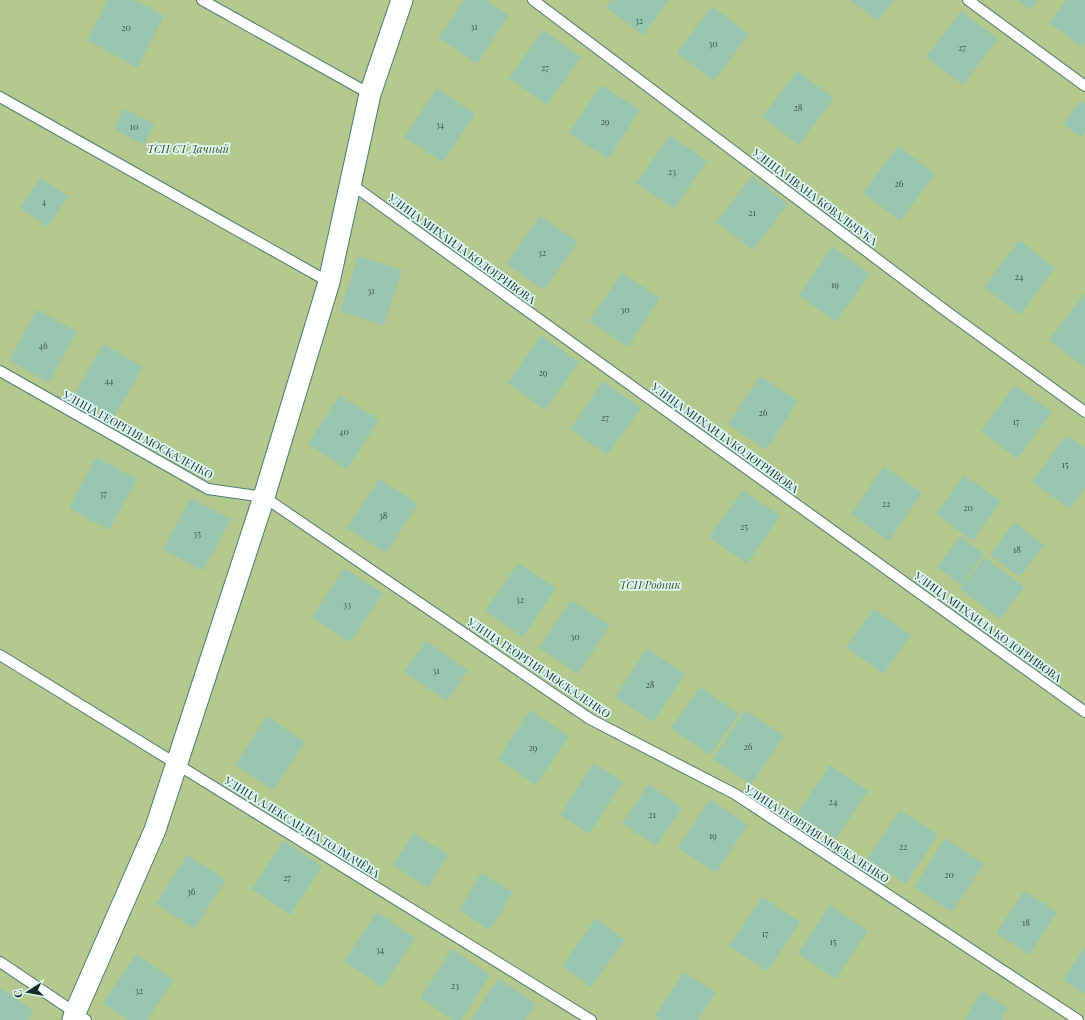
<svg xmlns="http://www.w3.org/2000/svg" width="1085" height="1020" font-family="'Playfair Display',serif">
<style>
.green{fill:#b4c98b}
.building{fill:#99c6b0}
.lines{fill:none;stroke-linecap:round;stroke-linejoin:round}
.service-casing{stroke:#487b73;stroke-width:12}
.minor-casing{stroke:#487b73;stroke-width:23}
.service{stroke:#fff;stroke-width:10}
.minor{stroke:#fff;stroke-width:21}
.labels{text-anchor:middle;stroke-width:3.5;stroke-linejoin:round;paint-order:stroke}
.number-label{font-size:9px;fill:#365249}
.park-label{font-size:11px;font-style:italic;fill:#3b481d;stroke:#dffaf5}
.street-label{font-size:11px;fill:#152b27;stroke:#dffaf5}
</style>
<rect width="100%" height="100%" fill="#a9dfd6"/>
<rect class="green" x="0" y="0" width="1085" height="1020"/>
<g class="building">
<path d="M 108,0 L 135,0 L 164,16 L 137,68 L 87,40 Z"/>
<path d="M 464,0 L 486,0 L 509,15 L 477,64 L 439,38 Z"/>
<path d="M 611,0 L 669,0 L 643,35 L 606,7 Z"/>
<path d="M 850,0 L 894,0 L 878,21 Z"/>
<path d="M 1018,0 L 1038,0 L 1031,10 Z"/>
<path d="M 1066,0 L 1085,0 L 1085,43 L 1082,47 L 1049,23 Z"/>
<path d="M 712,6 L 749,34 L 714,81 L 677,53 Z"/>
<path d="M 961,11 L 998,39 L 963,85 L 926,57 Z"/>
<path d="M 543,30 L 581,57 L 547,105 L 509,78 Z"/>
<path d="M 797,71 L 834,98 L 799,145 L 762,117 Z"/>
<path d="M 601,85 L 640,110 L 608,159 L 569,133 Z"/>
<path d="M 437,88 L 475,114 L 443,162 L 404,137 Z"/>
<path d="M 1080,101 L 1085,104 L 1085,132 L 1081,137 L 1063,124 Z"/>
<path d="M 124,109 L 155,124 L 144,145 L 114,129 Z"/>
<path d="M 670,135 L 707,161 L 674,209 L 636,183 Z"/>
<path d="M 898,146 L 935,174 L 900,221 L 863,193 Z"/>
<path d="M 752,176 L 788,204 L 753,250 L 716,222 Z"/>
<path d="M 40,178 L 68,196 L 48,227 L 20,208 Z"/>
<path d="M 540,216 L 578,242 L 544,290 L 506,264 Z"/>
<path d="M 1019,240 L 1055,268 L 1020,315 L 984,287 Z"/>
<path d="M 832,247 L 870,274 L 836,322 L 799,295 Z"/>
<path d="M 358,256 L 402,270 L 384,326 L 340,311 Z"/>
<path d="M 622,273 L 660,298 L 628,347 L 589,321 Z"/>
<path d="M 1084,294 L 1085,295 L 1085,368 L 1049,340 Z"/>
<path d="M 37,309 L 77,332 L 48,383 L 9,360 Z"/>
<path d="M 541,335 L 579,362 L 545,410 L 508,383 Z"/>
<path d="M 103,344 L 143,367 L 114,417 L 74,395 Z"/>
<path d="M 760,376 L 798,401 L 766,450 L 728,424 Z"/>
<path d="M 603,381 L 641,408 L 607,455 L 570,429 Z"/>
<path d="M 1015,385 L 1052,412 L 1017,459 L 981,431 Z"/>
<path d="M 340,395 L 379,420 L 347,469 L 308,444 Z"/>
<path d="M 1066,435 L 1085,448 L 1085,488 L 1070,509 L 1032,482 Z"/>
<path d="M 96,457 L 137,479 L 109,530 L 69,508 Z"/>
<path d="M 884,466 L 922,493 L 889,541 L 851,514 Z"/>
<path d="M 964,475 L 1001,501 L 973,541 L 936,514 Z"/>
<path d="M 379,479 L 418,504 L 386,553 L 347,528 Z"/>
<path d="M 743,490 L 780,516 L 747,564 L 709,537 Z"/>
<path d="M 191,498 L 231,519 L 203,571 L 163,549 Z"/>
<path d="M 1014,522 L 1044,545 L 1020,577 L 990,555 Z"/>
<path d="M 960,536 L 984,554 L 961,585 L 937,567 Z"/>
<path d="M 985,557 L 1024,587 L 1000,619 L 960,589 Z"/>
<path d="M 518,563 L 556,588 L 523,637 L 485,611 Z"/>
<path d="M 344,568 L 383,593 L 350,642 L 312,617 Z"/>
<path d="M 571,600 L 610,625 L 578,674 L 539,648 Z"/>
<path d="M 874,609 L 911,635 L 883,674 L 846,647 Z"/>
<path d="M 426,641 L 468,670 L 447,701 L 404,672 Z"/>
<path d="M 647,648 L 685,674 L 653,722 L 615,697 Z"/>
<path d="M 700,687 L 739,714 L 710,755 L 671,728 Z"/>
<path d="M 530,710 L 569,736 L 536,785 L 498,759 Z"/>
<path d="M 745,710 L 784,736 L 751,784 L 713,759 Z"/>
<path d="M 267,716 L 305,742 L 273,790 L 235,765 Z"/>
<path d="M 593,763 L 623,782 L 589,834 L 560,815 Z"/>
<path d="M 830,765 L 868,791 L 836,839 L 797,814 Z"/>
<path d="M 649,784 L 682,808 L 656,846 L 622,823 Z"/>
<path d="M 710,799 L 748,825 L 716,873 L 678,848 Z"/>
<path d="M 900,810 L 938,835 L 906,884 L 867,859 Z"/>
<path d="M 414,833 L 448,855 L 428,888 L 393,865 Z"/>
<path d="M 945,838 L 984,864 L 952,912 L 914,887 Z"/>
<path d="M 283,841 L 322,866 L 290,915 L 252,889 Z"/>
<path d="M 187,855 L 226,880 L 194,929 L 156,904 Z"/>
<path d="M 481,873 L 513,892 L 490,930 L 459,910 Z"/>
<path d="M 1024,891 L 1057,912 L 1029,955 L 996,933 Z"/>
<path d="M 762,897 L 800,922 L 768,971 L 729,946 Z"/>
<path d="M 830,905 L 868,931 L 836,979 L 798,954 Z"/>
<path d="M 377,912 L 415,938 L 383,987 L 344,961 Z"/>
<path d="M 596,918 L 625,940 L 591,987 L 562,966 Z"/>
<path d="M 1085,947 L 1085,994 L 1063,980 Z"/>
<path d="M 452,949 L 490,975 L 461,1020 L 453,1020 L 420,998 Z"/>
<path d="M 136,954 L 174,980 L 147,1020 L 129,1020 L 103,1003 Z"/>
<path d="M 684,972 L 716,992 L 698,1020 L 661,1020 L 655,1016 Z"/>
<path d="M 498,978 L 536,1004 L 525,1020 L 471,1020 Z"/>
<path d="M 0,988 L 34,1011 L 28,1020 L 0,1020 Z"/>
<path d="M 982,991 L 1008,1008 L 1001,1020 L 964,1020 Z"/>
</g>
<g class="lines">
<g class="service-casing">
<g id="service">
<path d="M 202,0 L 370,94"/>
<path d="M 533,0 L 946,311 L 1085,412"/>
<path d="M 968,0 L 1085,86"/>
<path d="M 0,97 L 329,282"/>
<path d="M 351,184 L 1085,712"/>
<path d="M 0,371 L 208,489 L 264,497 L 590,719 L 735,794 L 1078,1020"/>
<path d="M 0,655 L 591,1020"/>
<path d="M 0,962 L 86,1020"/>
</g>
</g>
<g class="minor-casing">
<path id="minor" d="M 73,1020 L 75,1013 L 155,830 L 264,497 L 329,282 L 370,94 L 402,0"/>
</g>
<use href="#service" class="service"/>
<use href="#minor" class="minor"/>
</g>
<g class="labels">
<g class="number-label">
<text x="639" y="24">32</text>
<text x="474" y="30">31</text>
<text x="126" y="31">20</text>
<text x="713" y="47">30</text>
<text x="962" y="51">27</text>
<text x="545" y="71">27</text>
<text x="798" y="111">28</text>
<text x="605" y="125">29</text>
<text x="440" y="128">34</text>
<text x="134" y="130">10</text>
<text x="672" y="175">23</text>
<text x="899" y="187">26</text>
<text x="44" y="205">4</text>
<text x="752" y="216">21</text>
<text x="542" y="256">32</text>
<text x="1019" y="280">24</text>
<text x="835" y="288">19</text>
<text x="371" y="294">31</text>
<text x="625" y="313">30</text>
<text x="43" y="349">46</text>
<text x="543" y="376">29</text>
<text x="109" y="384">44</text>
<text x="763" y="416">26</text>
<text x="605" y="421">27</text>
<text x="1016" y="425">17</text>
<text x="344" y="435">40</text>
<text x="1065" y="468">15</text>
<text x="103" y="497">37</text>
<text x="886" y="507">22</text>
<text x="968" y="511">20</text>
<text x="383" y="519">38</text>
<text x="744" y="530">25</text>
<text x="197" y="537">35</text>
<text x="1017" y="553">18</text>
<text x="520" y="603">32</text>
<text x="347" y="608">33</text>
<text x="575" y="640">30</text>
<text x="436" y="674">31</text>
<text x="650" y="688">28</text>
<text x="748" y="750">26</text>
<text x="533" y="751">29</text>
<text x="833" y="805">24</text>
<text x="652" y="818">21</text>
<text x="713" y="839">19</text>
<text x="903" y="850">22</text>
<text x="949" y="878">20</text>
<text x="287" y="881">27</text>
<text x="191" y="895">36</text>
<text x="1026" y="926">18</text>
<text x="765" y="937">17</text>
<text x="833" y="945">15</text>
<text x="380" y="953">34</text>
<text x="455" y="989">23</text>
<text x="139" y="994">32</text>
</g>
<g class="park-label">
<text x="188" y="153">ТСН СТ Дачный</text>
<text x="650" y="589">ТСН Родник</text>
</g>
<g class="street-label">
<text transform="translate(815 197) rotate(37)" y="4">УЛИЦА ИВАНА КОВАЛЬЧУКА</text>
<text transform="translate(462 249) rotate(36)" y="4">УЛИЦА МИХАИЛА КОЛОГРИВОВА</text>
<text transform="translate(138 435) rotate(29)" y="4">УЛИЦА ГЕОРГИЯ МОСКАЛЕНКО</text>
<text transform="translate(725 438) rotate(36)" y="4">УЛИЦА МИХАИЛА КОЛОГРИВОВА</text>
<text transform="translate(988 627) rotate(36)" y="4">УЛИЦА МИХАИЛА КОЛОГРИВОВА</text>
<text transform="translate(539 668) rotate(34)" y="4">УЛИЦА ГЕОРГИЯ МОСКАЛЕНКО</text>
<text transform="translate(302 827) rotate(32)" y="4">УЛИЦА АЛЕКСАНДРА ТОЛМАЧЁВА</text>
<text transform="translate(817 834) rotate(33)" y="4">УЛИЦА ГЕОРГИЯ МОСКАЛЕНКО</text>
</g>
</g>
<g transform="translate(28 992) rotate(259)" stroke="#dffaf5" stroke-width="3" paint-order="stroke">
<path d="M0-3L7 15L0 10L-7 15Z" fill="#152b27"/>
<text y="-6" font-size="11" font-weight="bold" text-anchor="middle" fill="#152b27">С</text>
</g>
</svg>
